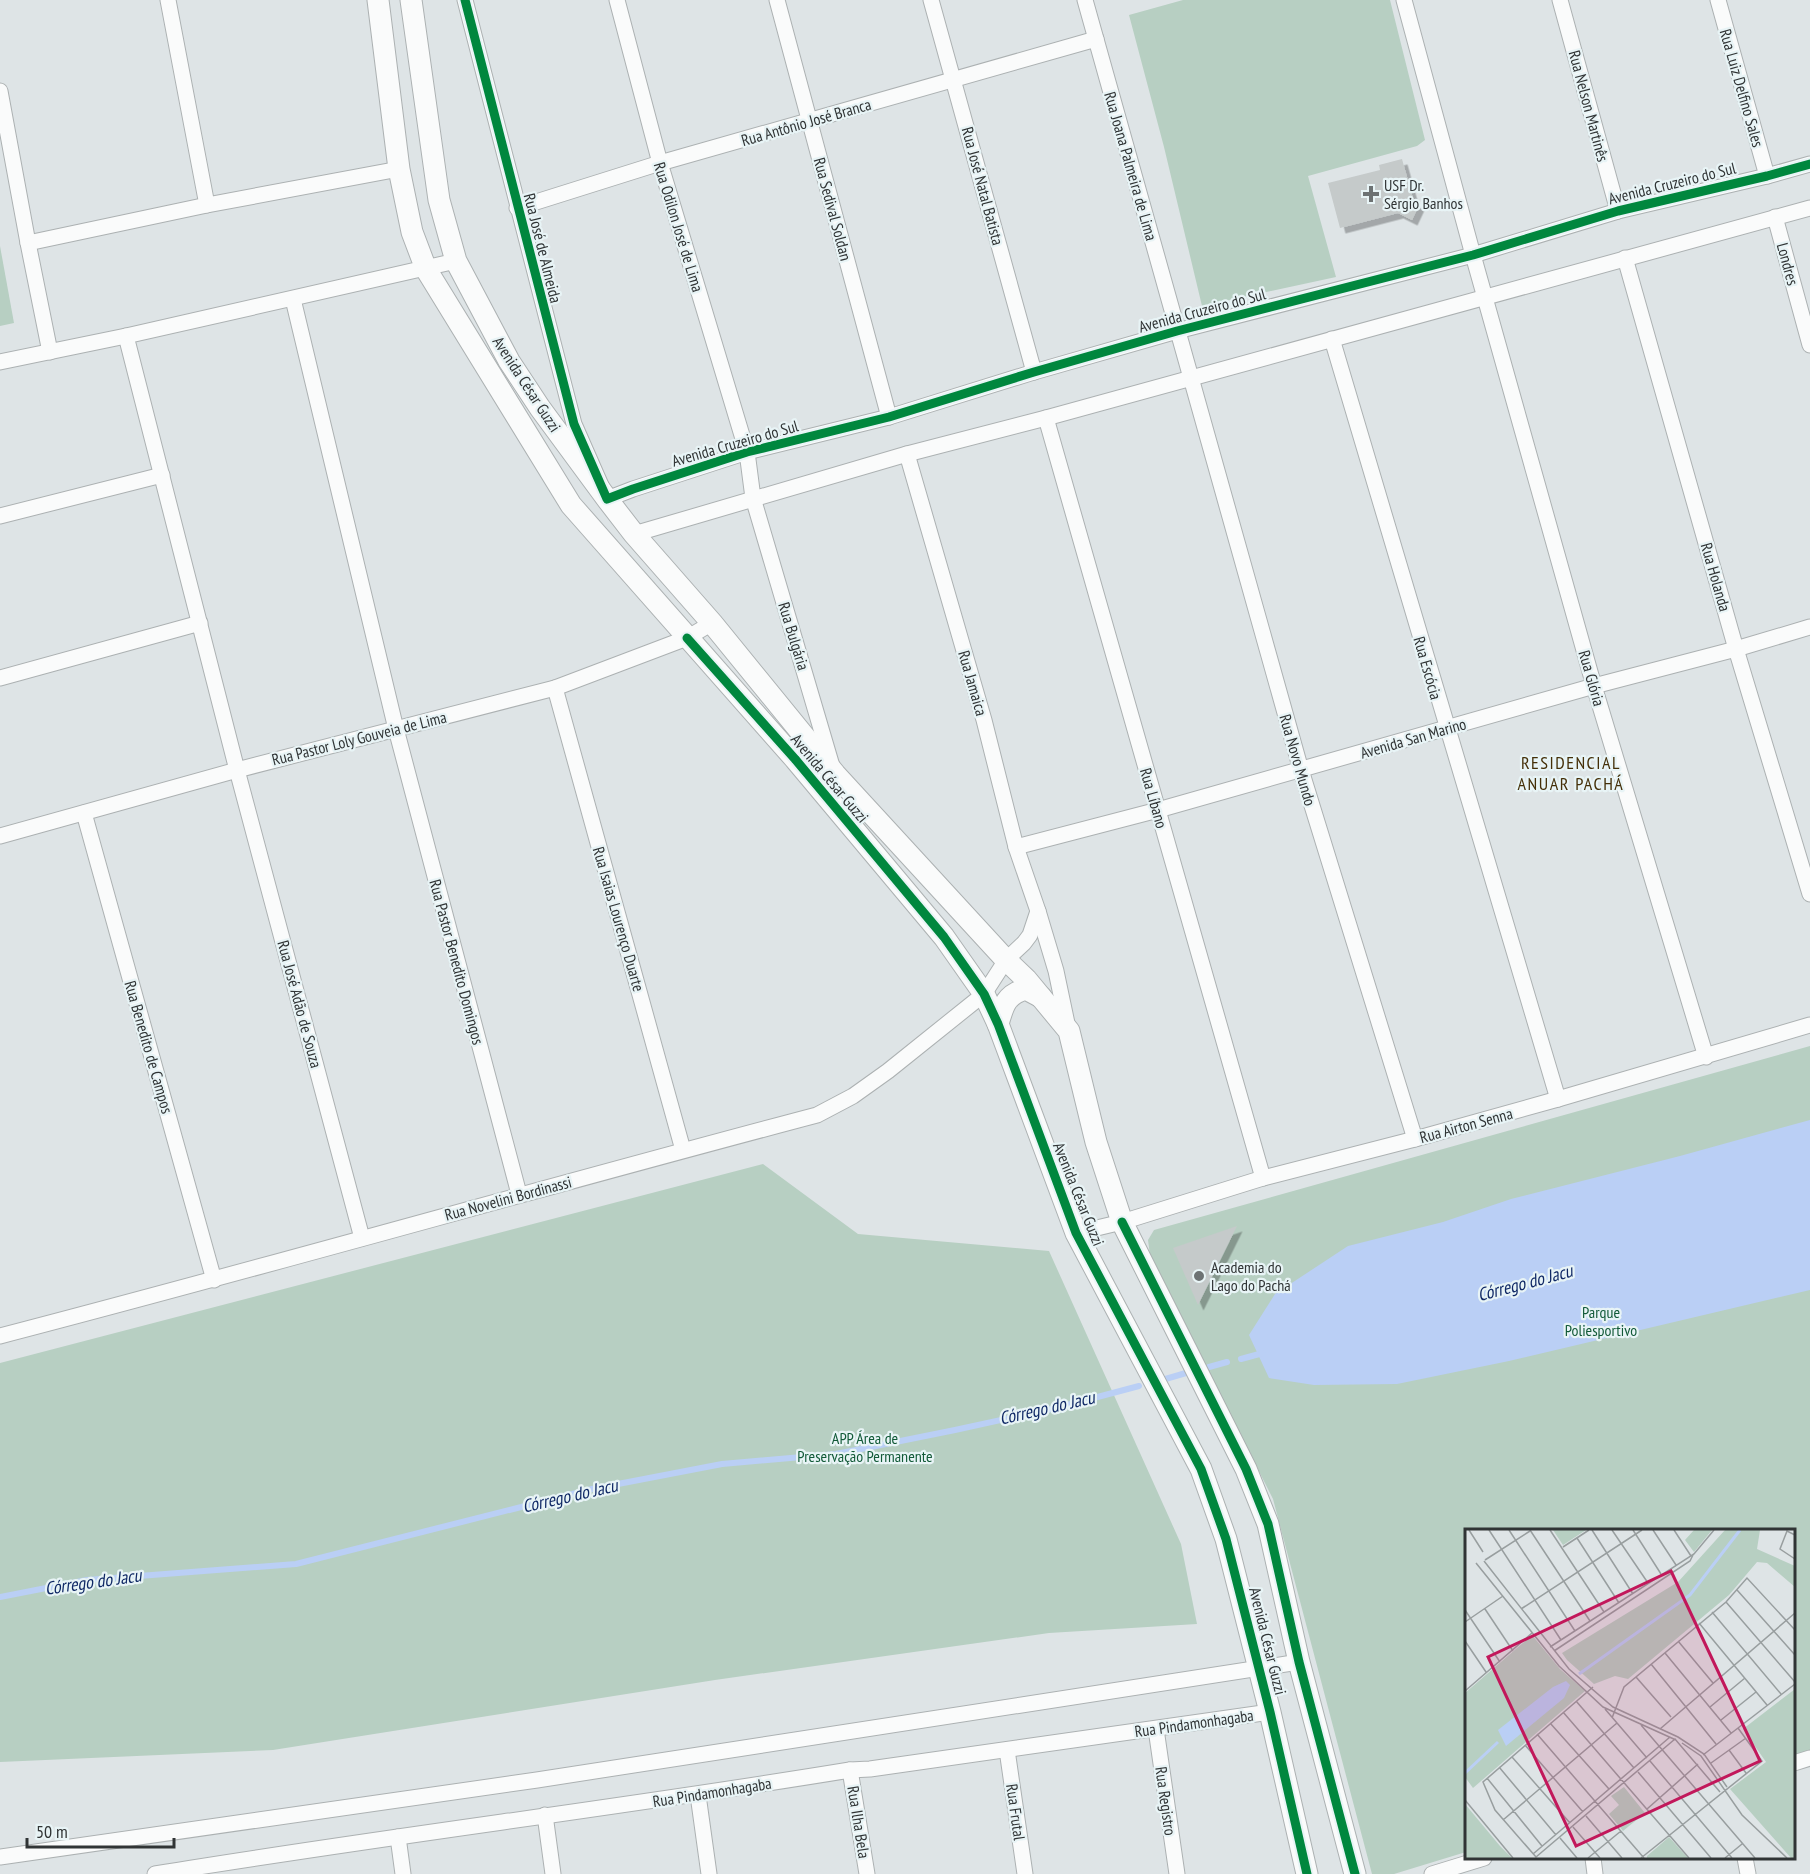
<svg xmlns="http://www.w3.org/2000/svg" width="1810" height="1874" font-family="'PT Sans Narrow',sans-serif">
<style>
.green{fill:#b7cfc2}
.water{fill:#bacff5}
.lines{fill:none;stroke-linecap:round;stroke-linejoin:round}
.stream{stroke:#bacff5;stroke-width:6}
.building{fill:#c5caca;filter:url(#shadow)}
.street-casing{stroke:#acb1b2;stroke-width:17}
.secondary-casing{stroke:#acb1b2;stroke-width:23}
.street{stroke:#fafbfb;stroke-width:15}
.secondary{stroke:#fafbfb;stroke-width:21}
.cycleway-casing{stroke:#e8f4f6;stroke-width:13}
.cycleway{stroke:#00873e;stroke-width:9}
.poi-dot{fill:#6d7273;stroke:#e8f4f6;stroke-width:2}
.labels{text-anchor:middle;stroke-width:4.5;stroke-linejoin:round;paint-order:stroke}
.street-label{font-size:16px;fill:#303435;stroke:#e8f4f6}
.poi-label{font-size:16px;fill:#303435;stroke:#e8f4f6;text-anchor:start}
.park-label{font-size:16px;fill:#125a38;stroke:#e8f4f6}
.neighbourhood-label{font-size:18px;letter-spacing:1.5px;fill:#442f08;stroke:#e8f4f6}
.water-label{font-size:18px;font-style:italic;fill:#0f2865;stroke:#e8f4f6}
.inset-river{fill:none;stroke:#bacff5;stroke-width:3}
.inset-road{fill:none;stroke:#989e9f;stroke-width:1.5}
.view{fill:#c2185b;fill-opacity:0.15;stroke:#c2185b;stroke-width:3}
.inset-edge{fill:none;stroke:#303435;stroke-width:3}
</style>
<defs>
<filter id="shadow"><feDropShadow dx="5.5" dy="5.5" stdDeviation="0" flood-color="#0004"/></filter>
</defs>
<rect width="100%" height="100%" fill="#dee4e6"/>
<g class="green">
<path d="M 1183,0 L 1390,0 L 1425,140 L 1417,146 L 1308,176 L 1336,277 L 1202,306 L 1164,147 L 1129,15 Z"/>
<path d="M 0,246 L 14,323 L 0,326 Z"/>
<path d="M 1810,1046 L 1810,1754 L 1794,1758 L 1794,1530 L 1466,1530 L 1466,1852 L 1394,1874 L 1372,1874 L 1273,1499 L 1150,1255 L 1148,1240 L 1154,1230 Z"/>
<path d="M 763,1164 L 858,1234 L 1049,1251 L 1181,1544 L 1197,1624 L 1049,1633 L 715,1680 L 273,1750 L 0,1762 L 0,1363 Z"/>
</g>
<path class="water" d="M 1810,1120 L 1810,1290 L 1509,1361 L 1397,1384 L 1314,1385 L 1269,1378 L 1249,1335 L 1275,1294 L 1348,1246 L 1443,1222 L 1511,1199 L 1680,1156 Z"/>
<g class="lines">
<g class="stream">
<path d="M 1241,1359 L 1263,1353"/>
<path d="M 1209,1367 L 1227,1362"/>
<path d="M 1162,1380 L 1186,1373"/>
<path d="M 0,1597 L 87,1580 L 296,1564 L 592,1489 L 722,1464 L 836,1454 L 955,1430 L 1056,1408 L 1139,1386"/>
</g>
</g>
<g class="building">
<path d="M 1402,159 L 1414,202 L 1419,205 L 1412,220 L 1398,213 L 1340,228 L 1328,183 L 1380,170 L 1379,165 Z"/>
<path d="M 1237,1226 L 1198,1305 L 1173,1248 Z"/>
</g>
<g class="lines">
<g class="street-casing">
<g id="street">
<path d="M 168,0 L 207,205"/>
<path d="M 465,0 L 574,424 L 607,499 L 633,489 L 747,452 L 889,417 L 1034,372 L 1177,331 L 1473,255 L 1618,211 L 1767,176 L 1810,164"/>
<path d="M 617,0 L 660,163 L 747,452 L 753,498 L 832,766"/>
<path d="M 777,0 L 889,417"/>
<path d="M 931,0 L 1034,372"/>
<path d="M 1085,0 L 1301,770 L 1415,1139"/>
<path d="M 1404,0 L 1473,255 L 1594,686 L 1706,1057"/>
<path d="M 1560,0 L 1618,211"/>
<path d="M 1718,0 L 1767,176"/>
<path d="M 0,91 L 28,243 L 50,352"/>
<path d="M 517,208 L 660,163 L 1096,39"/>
<path d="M 1775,217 L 1810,345"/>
<path d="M 28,243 L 207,205 L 399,169"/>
<path d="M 1625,258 L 1736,649 L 1810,894"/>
<path d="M 293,299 L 396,729 L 519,1194"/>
<path d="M 126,336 L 237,770 L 362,1238"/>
<path d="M 1332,339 L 1558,1099"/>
<path d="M 0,362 L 126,336 L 456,261"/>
<path d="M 1046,418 L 1263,1178"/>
<path d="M 907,454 L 984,720 L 1016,847 L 1038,911 L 1056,971 L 1068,1028"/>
<path d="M 0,516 L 162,475"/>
<path d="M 634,534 L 907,454 L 1046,418 L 1810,208"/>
<path d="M 0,678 L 200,623"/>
<path d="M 555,688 L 683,1150"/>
<path d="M 84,813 L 214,1280"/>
<path d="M 0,836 L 237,770 L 555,688 L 687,638 L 712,623"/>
<path d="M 1016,847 L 1158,810 L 1594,686 L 1736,649 L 1810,627"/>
<path d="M 1076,1233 L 1122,1222 L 1263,1178 L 1415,1139 L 1558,1099 L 1810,1025"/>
<path d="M 0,1336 C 273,1265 544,1187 817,1115 L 853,1096 L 888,1071 L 984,994 L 1006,960 L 1024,943 L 1030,935 L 1038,911"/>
<path d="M 1156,1729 L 1177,1874"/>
<path d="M 1007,1750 L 1025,1874"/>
<path d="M 1794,1763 L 1810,1758"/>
<path d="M 850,1770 L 867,1874"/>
<path d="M 698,1795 L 709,1874"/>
<path d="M 545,1815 L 553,1874"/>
<path d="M 398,1837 L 403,1874"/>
<path d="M 0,1857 L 537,1780 L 1299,1662"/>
<path d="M 1593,1858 L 1595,1874"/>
<path d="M 1745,1858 L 1748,1874"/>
<path d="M 155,1874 C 386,1836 619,1808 850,1770 L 870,1769 L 1270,1712"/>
<path d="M 1432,1874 L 1484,1858"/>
</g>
</g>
<g class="secondary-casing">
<g id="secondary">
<path d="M 378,0 L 399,169 L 412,232 L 426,269 L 571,505 L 795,759 L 944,937 L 984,994 L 998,1024 L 1076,1233 L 1201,1469 L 1226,1539 L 1270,1712 L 1307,1874"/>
<path d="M 411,0 L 439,200 L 456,261 L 509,361 L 540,408 L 607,499 L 634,534 L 712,623 L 835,774 L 1006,960 L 1026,979 L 1069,1031 L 1096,1142 L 1122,1222 L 1246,1469 L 1268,1524 L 1299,1662 L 1355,1874"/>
<path d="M 998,1024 C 1003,1006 1006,994 1026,989 L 1041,997"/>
</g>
</g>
<use href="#street" class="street"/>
<use href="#secondary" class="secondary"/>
<g class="cycleway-casing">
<g id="cycleway">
<path d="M 465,0 L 574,424 L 607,499 L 633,489 L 747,452 L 889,417 L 1034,372 L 1177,331 L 1473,255 L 1618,211 L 1767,176 L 1810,164"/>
<path d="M 687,638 L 795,759 L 944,937 L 984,994 L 998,1024 L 1076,1233 L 1201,1469 L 1226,1539 L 1270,1712 L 1307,1874"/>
<path d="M 1122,1222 L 1246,1469 L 1268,1524 L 1299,1662 L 1355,1874"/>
</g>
</g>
<use href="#cycleway" class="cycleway"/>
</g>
<g class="poi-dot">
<path d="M1368 185h6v6h6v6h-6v6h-6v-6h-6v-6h6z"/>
<circle cx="1199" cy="1276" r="6"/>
</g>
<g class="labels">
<g class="street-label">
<text transform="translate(1742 88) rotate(74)" y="6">Rua Luiz Delfino Sales</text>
<text transform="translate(1589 106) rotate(75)" y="6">Rua Nelson Martinês</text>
<text transform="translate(806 122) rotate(-16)" y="6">Rua Antônio José Branca</text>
<text transform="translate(1131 166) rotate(74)" y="6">Rua Joana Palmeira de Lima</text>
<text transform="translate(1672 183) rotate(-14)" y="6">Avenida Cruzeiro do Sul</text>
<text transform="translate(983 186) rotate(75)" y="6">Rua José Natal Batista</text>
<text transform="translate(833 209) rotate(75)" y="6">Rua Sedival Soldan</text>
<text transform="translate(679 227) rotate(73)" y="6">Rua Odilon José de Lima</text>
<text transform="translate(543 248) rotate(76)" y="6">Rua José de Almeida</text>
<text transform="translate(1788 264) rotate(75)" y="6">Londres</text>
<text transform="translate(1202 310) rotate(-15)" y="6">Avenida Cruzeiro do Sul</text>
<text transform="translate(527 384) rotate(57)" y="6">Avenida César Guzzi</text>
<text transform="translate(735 443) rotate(-16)" y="6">Avenida Cruzeiro do Sul</text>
<text transform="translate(1716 577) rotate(74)" y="6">Rua Holanda</text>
<text transform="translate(794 636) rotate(73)" y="6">Rua Bulgária</text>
<text transform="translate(1428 668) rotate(74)" y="6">Rua Escócia</text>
<text transform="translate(1592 678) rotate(74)" y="6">Rua Glória</text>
<text transform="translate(973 683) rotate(74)" y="6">Rua Jamaica</text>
<text transform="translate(359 738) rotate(-14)" y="6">Rua Pastor Loly Gouveia de Lima</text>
<text transform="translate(1413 738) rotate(-16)" y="6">Avenida San Marino</text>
<text transform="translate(1298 760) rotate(74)" y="6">Rua Novo Mundo</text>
<text transform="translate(830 778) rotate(50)" y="6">Avenida César Guzzi</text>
<text transform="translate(1154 798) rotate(74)" y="6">Rua Líbano</text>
<text transform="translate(619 919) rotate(74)" y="6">Rua Isaias Lourenço Duarte</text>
<text transform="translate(457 962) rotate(75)" y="6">Rua Pastor Benedito Domingos</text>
<text transform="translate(300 1004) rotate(75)" y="6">Rua José Adão de Souza</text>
<text transform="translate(149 1047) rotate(74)" y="6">Rua Benedito de Campos</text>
<text transform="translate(1466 1125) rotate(-15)" y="6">Rua Airton Senna</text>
<text transform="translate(1079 1194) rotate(68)" y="6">Avenida César Guzzi</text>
<text transform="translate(508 1198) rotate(-15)" y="6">Rua Novelini Bordinassi</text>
<text transform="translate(1268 1641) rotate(76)" y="6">Avenida César Guzzi</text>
<text transform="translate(1194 1723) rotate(-8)" y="6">Rua Pindamonhagaba</text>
<text transform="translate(712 1792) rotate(-9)" y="6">Rua Pindamonhagaba</text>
<text transform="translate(1166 1801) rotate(82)" y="6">Rua Registro</text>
<text transform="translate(1016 1812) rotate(82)" y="6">Rua Frutal</text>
<text transform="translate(859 1822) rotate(81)" y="6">Rua Ilha Bela</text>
</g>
<g class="poi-label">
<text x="1384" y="191">USF Dr.<tspan x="1384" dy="18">Sérgio Banhos</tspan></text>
<text x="1211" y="1273">Academia do<tspan x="1211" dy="18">Lago do Pachá</tspan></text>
</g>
<g class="park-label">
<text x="1601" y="1318">Parque<tspan x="1601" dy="18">Poliesportivo</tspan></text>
<text x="865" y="1444">APP Área de<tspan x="865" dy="18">Preservação Permanente</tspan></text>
</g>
<g class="neighbourhood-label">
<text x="1571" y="769">RESIDENCIAL<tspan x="1571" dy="21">ANUAR PACHÁ</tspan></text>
</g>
<g class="water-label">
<text transform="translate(1525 1283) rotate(-15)" y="6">Córrego do Jacu</text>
<text transform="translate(1047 1408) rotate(-13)" y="6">Córrego do Jacu</text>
<text transform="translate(570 1496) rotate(-13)" y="6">Córrego do Jacu</text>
<text transform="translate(93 1582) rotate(-8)" y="6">Córrego do Jacu</text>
</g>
</g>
<g transform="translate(1465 1529)">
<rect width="330" height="330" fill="#dee4e6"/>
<path d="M 88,1 L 121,1 L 98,16 ZM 229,1 L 247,1 L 229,23 L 220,11 ZM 260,1 L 295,1 L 292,20 L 330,37 L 330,58 L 302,34 L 292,33 L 264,66 L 163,150 L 150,147 L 129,155 L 102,131 L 97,124 L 213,53 ZM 67,106 L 95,140 L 120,162 L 8,259 L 0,248 L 0,164 ZM 330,160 L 330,329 L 326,329 L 265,260 L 301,233 L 278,200 ZM 159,258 L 180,284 L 158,302 L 144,285 L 154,276 L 146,267 ZM 0,275 L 35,317 L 47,329 L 0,329 ZM 204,308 L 223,329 L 182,329 L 182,327 Z" fill="#b7cfc2"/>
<path d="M 101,152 L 105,156 L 99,169 L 41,217 L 33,201 L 88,158 Z" fill="#bacff5"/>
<path class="inset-river" d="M 114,145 L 225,66 L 275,1M 0,244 L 33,213"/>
<path class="inset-road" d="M 4,1 L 18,23M 24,1 L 96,111M 44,1 L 110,102M 65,1 L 125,92M 85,1 L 139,83M 127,1 L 168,65M 147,1 L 183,54M 168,1 L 196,45M 188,1 L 211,36M 209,1 L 226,27M 330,6 L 322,2 L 315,20 L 330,30M 112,9 L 154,74M 98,18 L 124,1M 20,31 L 65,2M 19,32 L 104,140 L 148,178 L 213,208 L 239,225 L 262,258M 11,34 L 94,137 L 138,178 L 211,211M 272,61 L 330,126M 261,73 L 330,153M 20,80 L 48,122M 56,80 L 177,1M 0,81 L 35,133M 247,83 L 316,165M 0,93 L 38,67M 234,94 L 302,176M 0,112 L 21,143M 213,112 L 248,154M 85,118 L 229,25 L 249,1M 89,122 L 225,32 L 228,26M 200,124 L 266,204M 186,135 L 251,215M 171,148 L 206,188M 128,158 L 18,253 L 30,281 L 71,328 L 210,210 L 255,263M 0,162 L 67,104M 111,172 L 169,239M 245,178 L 280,149M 140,180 L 182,229M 98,183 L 224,329M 147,189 L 159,158 L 261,73 L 282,49 L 330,101M 256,191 L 291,163M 85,194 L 144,260M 176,196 L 290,329M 195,200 L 330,84M 72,205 L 179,329M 217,214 L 236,227 L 277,286 L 322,329M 60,216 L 118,283M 264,221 L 281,244M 238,226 L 330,155M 47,228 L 105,294M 185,232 L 267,329M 246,234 L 281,209M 34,238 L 91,306M 173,243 L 246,329M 22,249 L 77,317M 0,271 L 48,329M 182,280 L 233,235M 121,287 L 157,329M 38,291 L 152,194M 108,298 L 135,329M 95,309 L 112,329M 68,325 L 205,208M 123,329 L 156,302M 176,329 L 297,232 L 273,199M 260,329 L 277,315"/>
<path class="view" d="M 206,42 L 295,232 L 111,317 L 23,128 Z"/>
<rect width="330" height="330" class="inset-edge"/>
</g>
<path d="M27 1838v9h147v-9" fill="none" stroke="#303435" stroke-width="3"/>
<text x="36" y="1838" font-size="18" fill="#303435" stroke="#e8f4f6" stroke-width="4.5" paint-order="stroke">50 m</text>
</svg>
